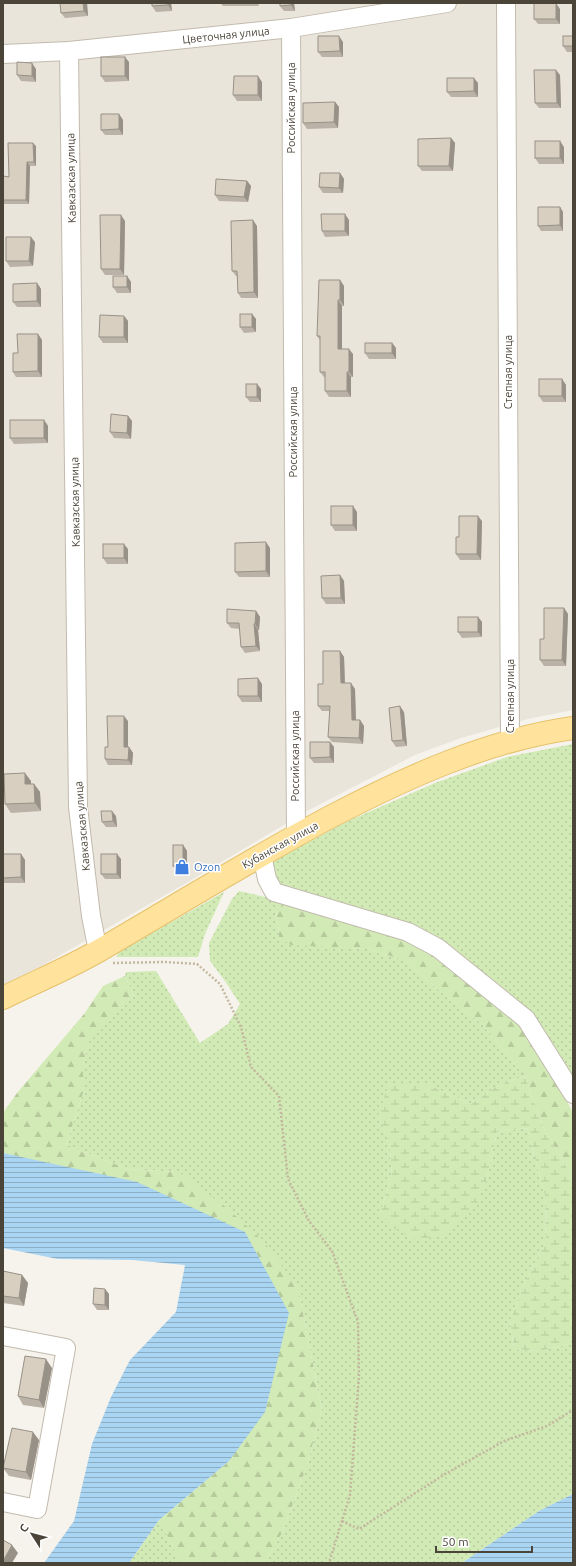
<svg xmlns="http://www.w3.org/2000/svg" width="576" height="1566" font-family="Ubuntu,sans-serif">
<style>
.residential{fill:#eae5da}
.grass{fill:url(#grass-dots)}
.forest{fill:url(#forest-firs)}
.wetland{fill:url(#wetland-marsh)}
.water{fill:url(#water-rules)}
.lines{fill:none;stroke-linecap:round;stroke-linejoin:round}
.minor-casing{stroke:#c2bbae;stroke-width:20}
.major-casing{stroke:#e6c16a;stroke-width:24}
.path{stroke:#c4b79f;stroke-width:2.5;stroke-dasharray:2 2;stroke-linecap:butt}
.minor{stroke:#fff;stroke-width:18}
.major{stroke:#ffe39c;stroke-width:22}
.wall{fill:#bab2a6}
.shaded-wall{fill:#979187}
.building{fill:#d8cfc1;stroke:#979187}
.labels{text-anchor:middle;stroke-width:3;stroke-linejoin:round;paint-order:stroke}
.street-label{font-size:11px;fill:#4b4439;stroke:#fff}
.shop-label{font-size:11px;fill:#366cbe;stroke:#fff;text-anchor:start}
</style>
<defs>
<pattern id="grass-dots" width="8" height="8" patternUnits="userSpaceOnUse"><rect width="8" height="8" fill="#d2eab5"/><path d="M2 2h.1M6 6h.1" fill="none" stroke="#b6ca9c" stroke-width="1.8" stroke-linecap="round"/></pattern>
<pattern id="forest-firs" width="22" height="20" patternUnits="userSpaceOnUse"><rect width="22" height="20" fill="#d2eab5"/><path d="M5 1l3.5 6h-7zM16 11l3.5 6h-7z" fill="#b6ca9c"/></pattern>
<pattern id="wetland-marsh" width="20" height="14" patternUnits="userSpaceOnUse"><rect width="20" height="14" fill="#d2eab5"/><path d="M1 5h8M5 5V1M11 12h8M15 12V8" fill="none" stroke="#b6ca9c"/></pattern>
<pattern id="water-rules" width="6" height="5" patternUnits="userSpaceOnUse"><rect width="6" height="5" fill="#a9d4f2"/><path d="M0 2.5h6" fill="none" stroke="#8caec5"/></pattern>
</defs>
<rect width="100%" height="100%" fill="#f6f3ec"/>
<path class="residential" d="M 3,3 L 573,3 L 573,710 L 528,719 L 461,738 L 415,755 L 309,810 L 188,882 L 43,965 L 3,985 Z"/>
<g class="grass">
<path d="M 573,744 L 573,1079 L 550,1042 L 284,891 L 268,864 L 348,821 L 435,783 L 507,757 Z"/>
<path d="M 239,891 L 283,901 L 292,905 L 276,911 L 279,938 L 291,944 L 367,949 L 404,960 L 448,998 L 482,1024 L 525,1076 L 497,1086 L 471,1104 L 429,1085 L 378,1116 L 389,1141 L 392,1173 L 380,1214 L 486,1182 L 497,1132 L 527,1128 L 545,1196 L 546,1241 L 523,1286 L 510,1321 L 514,1349 L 540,1351 L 573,1343 L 573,1494 L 539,1511 L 462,1563 L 265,1563 L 283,1531 L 306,1468 L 322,1410 L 298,1288 L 179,1172 L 128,1169 L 66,1145 L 83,1093 L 83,1065 L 89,1041 L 134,996 L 125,976 L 126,972 L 156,971 L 200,1043 L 228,1024 L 240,1004 L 225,981 L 210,961 L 209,943 L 232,899 Z"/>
<path d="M 224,892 L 205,934 L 198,957 L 116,957 L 119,952 Z"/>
<path d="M 159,1520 L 175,1551 L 175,1563 L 129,1563 Z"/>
</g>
<g class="forest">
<path d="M 292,905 L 415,943 L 453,968 L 509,1014 L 544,1056 L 573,1113 L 573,1179 L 542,1125 L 525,1076 L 482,1024 L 448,998 L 404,960 L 367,949 L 291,945 L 279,938 L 276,910 Z"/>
<path d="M 125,976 L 134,996 L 89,1042 L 83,1065 L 83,1093 L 66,1145 L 128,1169 L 179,1172 L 227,1208 L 264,1242 L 298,1288 L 322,1410 L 306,1468 L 283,1531 L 265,1563 L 175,1563 L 175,1551 L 159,1520 L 229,1461 L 289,1313 L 45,1163 L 3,1153 L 3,1113 L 17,1093 L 84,1014 L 103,986 Z"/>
</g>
<path class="wetland" d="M 525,1076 L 542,1125 L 573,1179 L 573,1343 L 540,1351 L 514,1349 L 510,1321 L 523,1286 L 546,1241 L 545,1196 L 527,1128 L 497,1132 L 486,1182 L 475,1208 L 442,1235 L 417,1240 L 393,1228 L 380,1214 L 392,1173 L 389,1141 L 378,1116 L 389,1083 L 429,1085 L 471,1104 L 497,1086 Z"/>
<g class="water">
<path d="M 3,1153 L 137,1182 L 245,1232 L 289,1313 L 265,1412 L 229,1461 L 159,1520 L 129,1563 L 44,1563 L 74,1521 L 92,1444 L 111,1397 L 130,1360 L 176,1312 L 185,1265 L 132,1260 L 58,1259 L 3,1248 Z"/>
<path d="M 573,1494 L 573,1563 L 462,1563 L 539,1511 Z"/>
</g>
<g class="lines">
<g class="minor-casing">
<g id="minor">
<path d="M 506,3 L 510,741"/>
<path d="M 291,28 L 296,835"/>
<path d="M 69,51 L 78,807 L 91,916 L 98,951"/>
<path d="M 3,54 L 69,51 L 291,28 L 447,3"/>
<path d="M 262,855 L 267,879 L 274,892 L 408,932 L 438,948 L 526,1019 L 573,1094"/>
<path d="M 3,1336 L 66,1348 L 37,1509 L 3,1502"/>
</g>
</g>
<g class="major-casing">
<path id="major" d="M 3,998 C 35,982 69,968 100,950 C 177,905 253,858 332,816 C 407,777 488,740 573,728"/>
</g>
<g class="path">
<path d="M 113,963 L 165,962 L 197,964 L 220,984 L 241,1027 L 251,1067 L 279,1096 L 288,1179 L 309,1221 L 332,1251 L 358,1322 L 359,1376 L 350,1495 L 329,1563"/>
<path d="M 342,1521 L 359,1529 L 445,1474 L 504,1441 L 547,1426 L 573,1410"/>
</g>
<use href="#minor" class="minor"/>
<use href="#major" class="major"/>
</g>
<g class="wall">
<path d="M 60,3 L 87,3 L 88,16 L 65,18 L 61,13 Z"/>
<path d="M 152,3 L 171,3 L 172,11 L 156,12 L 152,6 Z"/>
<path d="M 220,3 L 258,3 L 259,6 L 223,6 Z"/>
<path d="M 280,3 L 294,3 L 295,11 L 284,11 L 280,6 Z"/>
<path d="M 560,9 L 560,24 L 538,24 L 534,19 Z"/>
<path d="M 573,36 L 573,52 L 567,52 L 563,46 Z"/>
<path d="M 343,42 L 343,57 L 322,57 L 318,52 Z"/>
<path d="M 129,62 L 129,81 L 105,82 L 101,76 Z"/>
<path d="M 36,69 L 36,82 L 21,81 L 17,75 Z"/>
<path d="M 560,75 L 561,108 L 539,108 L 535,103 Z"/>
<path d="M 262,82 L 262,101 L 237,101 L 233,95 Z"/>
<path d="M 478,83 L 478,97 L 451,97 L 447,92 Z"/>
<path d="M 335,102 L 339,107 L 338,128 L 307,129 L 303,123 Z"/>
<path d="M 119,114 L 123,120 L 123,135 L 105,135 L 101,130 Z"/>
<path d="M 451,138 L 455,143 L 453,171 L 422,171 L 418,166 Z"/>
<path d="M 36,146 L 36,166 L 30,166 L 29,204 L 3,204 L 3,176 L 9,177 Z"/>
<path d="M 564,147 L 564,164 L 539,164 L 535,158 Z"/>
<path d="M 340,173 L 344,179 L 343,193 L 323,193 L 319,187 Z"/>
<path d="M 247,181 L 251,186 L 248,202 L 219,201 L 215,195 Z"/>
<path d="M 560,207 L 563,212 L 563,231 L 541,231 L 538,226 Z"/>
<path d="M 349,220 L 349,236 L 325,237 L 322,231 Z"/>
<path d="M 125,221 L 124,275 L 105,275 L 101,269 Z"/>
<path d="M 257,226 L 258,298 L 241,298 L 238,293 L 237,276 L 236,276 L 232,271 Z"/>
<path d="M 35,242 L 33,266 L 10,267 L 6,261 Z"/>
<path d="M 127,276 L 131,282 L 131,293 L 117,293 L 113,287 Z"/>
<path d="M 340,280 L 344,286 L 344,306 L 342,306 L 342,349 L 353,354 L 353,377 L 351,377 L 351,397 L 329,397 L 325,391 L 325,377 L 324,377 L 320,372 L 320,340 L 317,336 Z"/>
<path d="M 37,283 L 41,289 L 41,307 L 17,307 L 13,302 Z"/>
<path d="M 252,314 L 256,319 L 256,332 L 244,333 L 240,327 Z"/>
<path d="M 124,316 L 128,321 L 128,343 L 103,343 L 99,337 Z"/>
<path d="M 38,334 L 42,340 L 42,377 L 16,377 L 13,372 L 18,353 Z"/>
<path d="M 392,343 L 396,348 L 396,359 L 369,359 L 365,353 Z"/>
<path d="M 562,379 L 566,385 L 566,402 L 543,402 L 539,396 Z"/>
<path d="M 257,384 L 261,389 L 261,402 L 250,402 L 246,397 Z"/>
<path d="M 128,416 L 132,421 L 131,439 L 114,438 L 110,432 Z"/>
<path d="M 44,420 L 48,426 L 48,443 L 14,444 L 10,438 Z"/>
<path d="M 357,512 L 357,531 L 335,531 L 331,525 Z"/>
<path d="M 482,521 L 481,560 L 460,560 L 456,554 L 459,537 Z"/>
<path d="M 270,548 L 270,577 L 239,577 L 235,572 Z"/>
<path d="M 128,549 L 128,564 L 107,564 L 103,558 Z"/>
<path d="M 340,575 L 344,581 L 345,604 L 326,604 L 322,598 Z"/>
<path d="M 564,608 L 568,614 L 566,666 L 544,666 L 540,660 L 544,639 Z"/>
<path d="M 256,611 L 260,617 L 259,630 L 258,630 L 260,651 L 245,653 L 241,647 L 240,629 L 231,628 L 227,623 Z"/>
<path d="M 478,617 L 482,622 L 482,637 L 462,638 L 458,632 Z"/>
<path d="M 340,651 L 344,657 L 345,683 L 355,689 L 356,720 L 360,720 L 364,726 L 363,744 L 332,742 L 328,737 L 330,711 L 322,711 L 318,706 L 323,684 Z"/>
<path d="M 262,684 L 262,702 L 242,702 L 238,696 Z"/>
<path d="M 404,712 L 407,746 L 396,747 L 392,741 Z"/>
<path d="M 128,721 L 128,747 L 129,747 L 133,753 L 132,765 L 108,765 L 105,759 L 108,747 Z"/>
<path d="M 330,742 L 334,747 L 334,763 L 314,763 L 310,758 Z"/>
<path d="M 31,781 L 31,784 L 34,784 L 40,792 L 41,811 L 11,813 L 5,804 Z"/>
<path d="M 116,816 L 117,827 L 106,827 L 102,822 Z"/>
<path d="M 183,845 L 187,851 L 187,872 L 177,872 L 173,866 Z"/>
<path d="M 3,854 L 21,854 L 25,860 L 25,883 L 3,883 Z"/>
<path d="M 121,859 L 121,879 L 105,879 L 101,874 Z"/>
<path d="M 3,1271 L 22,1275 L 28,1283 L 24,1306 L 3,1303 Z"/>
<path d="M 105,1289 L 109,1294 L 109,1310 L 97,1310 L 93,1304 Z"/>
<path d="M 52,1368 L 44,1408 L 23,1405 L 18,1396 Z"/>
<path d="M 39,1440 L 31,1480 L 9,1476 L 3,1468 Z"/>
</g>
<g class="shaded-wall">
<path d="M 83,3 L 87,3 L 88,16 L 84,11 Z"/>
<path d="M 168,3 L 171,3 L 172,11 L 168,5 Z"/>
<path d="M 291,3 L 294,3 L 295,11 L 291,5 Z"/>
<path d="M 556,3 L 560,9 L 560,24 L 556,19 Z"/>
<path d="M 339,36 L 343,42 L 343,57 L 340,51 Z"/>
<path d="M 125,57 L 129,62 L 129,81 L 125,76 Z"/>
<path d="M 32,63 L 36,69 L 36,82 L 32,76 Z"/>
<path d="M 556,70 L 560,75 L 561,108 L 557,103 Z"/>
<path d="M 258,76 L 262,82 L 262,101 L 258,95 Z"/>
<path d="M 474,78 L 478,83 L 478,97 L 474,91 Z"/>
<path d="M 335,102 L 339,107 L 338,128 L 334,122 Z"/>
<path d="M 119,114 L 123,120 L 123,135 L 119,129 Z"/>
<path d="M 451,138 L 455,143 L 453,171 L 449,166 Z"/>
<path d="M 560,141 L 564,147 L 564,164 L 560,158 Z"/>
<path d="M 33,143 L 36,146 L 36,166 L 34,162 Z"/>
<path d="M 27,162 L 30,166 L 29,204 L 26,200 Z"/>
<path d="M 340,173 L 344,179 L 343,193 L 339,188 Z"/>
<path d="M 247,181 L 251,186 L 248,202 L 244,197 Z"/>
<path d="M 560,207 L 563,212 L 563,231 L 560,225 Z"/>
<path d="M 345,214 L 349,220 L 349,236 L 345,231 Z"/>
<path d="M 121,215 L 125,221 L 124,275 L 120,269 Z"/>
<path d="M 253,220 L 257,226 L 258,298 L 254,292 Z"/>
<path d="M 31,237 L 35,242 L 33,266 L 29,261 Z"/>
<path d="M 127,276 L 131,282 L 131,293 L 127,287 Z"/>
<path d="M 340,280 L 344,286 L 344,306 L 340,300 Z"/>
<path d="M 37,283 L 41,289 L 41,307 L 37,301 Z"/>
<path d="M 338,300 L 342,306 L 342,354 L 338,349 Z"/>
<path d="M 252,314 L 256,319 L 256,332 L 252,327 Z"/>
<path d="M 124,316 L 128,321 L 128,343 L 124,337 Z"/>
<path d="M 38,334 L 42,340 L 42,377 L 38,371 Z"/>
<path d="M 392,343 L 396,348 L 396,359 L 392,353 Z"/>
<path d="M 349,349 L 353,354 L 353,377 L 349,372 Z"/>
<path d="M 347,372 L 351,377 L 351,397 L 347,391 Z"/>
<path d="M 562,379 L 566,385 L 566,402 L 562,396 Z"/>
<path d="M 257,384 L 261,389 L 261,402 L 257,397 Z"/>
<path d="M 128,416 L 132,421 L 131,439 L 127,433 Z"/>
<path d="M 44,420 L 48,426 L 48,443 L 44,438 Z"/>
<path d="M 353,506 L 357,512 L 357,531 L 353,525 Z"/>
<path d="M 478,516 L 482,521 L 481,560 L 477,554 Z"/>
<path d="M 266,542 L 270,548 L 270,577 L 266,571 Z"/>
<path d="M 124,544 L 128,549 L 128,564 L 124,558 Z"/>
<path d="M 340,575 L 344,581 L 345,604 L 341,598 Z"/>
<path d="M 564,608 L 568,614 L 566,666 L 562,660 Z"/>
<path d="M 256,611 L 260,617 L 259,630 L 255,624 Z"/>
<path d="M 478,617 L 482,622 L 482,637 L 478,632 Z"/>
<path d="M 254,624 L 258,630 L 260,651 L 256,646 Z"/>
<path d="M 340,651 L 344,657 L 345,689 L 341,683 Z"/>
<path d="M 258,678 L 262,684 L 262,702 L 258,696 Z"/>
<path d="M 351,683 L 355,689 L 356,725 L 352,720 Z"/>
<path d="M 400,706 L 404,712 L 407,746 L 403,740 Z"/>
<path d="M 124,716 L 128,721 L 128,753 L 124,747 Z"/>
<path d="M 360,720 L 364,726 L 363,744 L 359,738 Z"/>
<path d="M 330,742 L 334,747 L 334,763 L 330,757 Z"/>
<path d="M 129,747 L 133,753 L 132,765 L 128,760 Z"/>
<path d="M 25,773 L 31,781 L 31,793 L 25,784 Z"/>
<path d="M 34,784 L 40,792 L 41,811 L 35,803 Z"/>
<path d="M 112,811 L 116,816 L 117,827 L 113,821 Z"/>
<path d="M 183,845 L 187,851 L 187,872 L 183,866 Z"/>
<path d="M 21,854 L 25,860 L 25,883 L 21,877 Z"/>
<path d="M 117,854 L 121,859 L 121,879 L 117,874 Z"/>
<path d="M 22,1275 L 28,1283 L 24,1306 L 19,1298 Z"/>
<path d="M 105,1289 L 109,1294 L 109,1310 L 105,1305 Z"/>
<path d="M 46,1359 L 52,1368 L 44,1408 L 39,1400 Z"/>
<path d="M 33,1432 L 39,1440 L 31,1480 L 26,1472 Z"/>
<path d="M 12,1545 L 18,1553 L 12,1563 L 3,1563 L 3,1561 Z"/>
</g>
<g class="building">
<path d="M 60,3 L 83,3 L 84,11 L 61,13 Z"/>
<path d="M 152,3 L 168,3 L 168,5 L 152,6 Z"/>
<path d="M 280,3 L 291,3 L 291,5 L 280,6 Z"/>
<rect x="534" y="3" width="22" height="16"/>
<path d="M 318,36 L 339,36 L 340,51 L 318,52 Z"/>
<rect x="563" y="36" width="10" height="10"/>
<rect x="101" y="57" width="24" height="19"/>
<path d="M 17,62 L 32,63 L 32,76 L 17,75 Z"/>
<path d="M 534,70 L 556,70 L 557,103 L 535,103 Z"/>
<path d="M 234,76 L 258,76 L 258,95 L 233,95 Z"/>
<path d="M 447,78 L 474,78 L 474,91 L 447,92 Z"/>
<path d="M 335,102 L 334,122 L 303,123 L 303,103 Z"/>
<path d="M 101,114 L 119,114 L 119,129 L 101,130 Z"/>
<path d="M 451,138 L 449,166 L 418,166 L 418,139 Z"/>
<rect x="535" y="141" width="25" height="17"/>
<path d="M 8,143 L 33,143 L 34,162 L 27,162 L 26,200 L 3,200 L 3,176 L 9,177 Z"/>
<path d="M 320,173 L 340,173 L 339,188 L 319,187 Z"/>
<path d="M 216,179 L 247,181 L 244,197 L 215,195 Z"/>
<path d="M 538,207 L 560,207 L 560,225 L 538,226 Z"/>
<path d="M 321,214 L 345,214 L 345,231 L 322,231 Z"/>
<path d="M 100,215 L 121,215 L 120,269 L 101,269 Z"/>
<path d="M 253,220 L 254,292 L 238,293 L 237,271 L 232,271 L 231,221 Z"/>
<path d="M 6,237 L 31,237 L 29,261 L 6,261 Z"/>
<rect x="113" y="276" width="14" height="11"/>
<path d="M 319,280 L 340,280 L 340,300 L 338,300 L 338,349 L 349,349 L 349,372 L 347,372 L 347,391 L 325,391 L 325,372 L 320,372 L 320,336 L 317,336 Z"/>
<path d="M 37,283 L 37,301 L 13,302 L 13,284 Z"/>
<rect x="240" y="314" width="12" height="13"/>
<path d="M 100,315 L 124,316 L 124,337 L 99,337 Z"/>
<path d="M 17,334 L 38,334 L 38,371 L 13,372 L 13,353 L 18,353 Z"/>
<rect x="365" y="343" width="27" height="10"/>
<rect x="539" y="379" width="23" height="17"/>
<rect x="246" y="384" width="11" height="13"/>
<path d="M 111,414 L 128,416 L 127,433 L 110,432 Z"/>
<rect x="10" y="420" width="34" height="18"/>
<rect x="331" y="506" width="22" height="19"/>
<path d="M 459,516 L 478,516 L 477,554 L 456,554 L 456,537 L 459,537 Z"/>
<path d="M 266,542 L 266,571 L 235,572 L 235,543 Z"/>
<rect x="103" y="544" width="21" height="14"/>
<path d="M 340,575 L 341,598 L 322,598 L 321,576 Z"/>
<path d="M 544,608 L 564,608 L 562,660 L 540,660 L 540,639 L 544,639 Z"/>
<path d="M 227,609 L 256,611 L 255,624 L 254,624 L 256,646 L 241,647 L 239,623 L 227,623 Z"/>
<rect x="458" y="617" width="20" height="15"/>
<path d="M 323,651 L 340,651 L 341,683 L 351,683 L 352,720 L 360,720 L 359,738 L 328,737 L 330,706 L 318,706 L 318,684 L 323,684 Z"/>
<path d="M 258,678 L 258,696 L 238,696 L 238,679 Z"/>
<path d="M 400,706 L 403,740 L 392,741 L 389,708 Z"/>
<path d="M 107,716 L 124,716 L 124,747 L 129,747 L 128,760 L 105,759 L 105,747 L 108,747 Z"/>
<path d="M 310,742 L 330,742 L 330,757 L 310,758 Z"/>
<path d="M 25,773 L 25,784 L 34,784 L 35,803 L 5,804 L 4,774 Z"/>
<path d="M 101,811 L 112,811 L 113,821 L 102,822 Z"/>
<rect x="173" y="845" width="10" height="21"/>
<path d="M 3,854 L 21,854 L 21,877 L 3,878 Z"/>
<rect x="101" y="854" width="16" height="20"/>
<path d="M 3,1271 L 22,1275 L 19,1298 L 3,1296 Z"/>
<path d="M 94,1288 L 105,1289 L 105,1305 L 93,1304 Z"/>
<path d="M 25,1356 L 46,1359 L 39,1400 L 18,1396 Z"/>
<path d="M 12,1428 L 33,1432 L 26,1472 L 3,1468 Z"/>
<path d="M 3,1540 L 12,1545 L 3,1561 Z"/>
</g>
<defs>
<g id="shop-bare" transform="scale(1.2)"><path d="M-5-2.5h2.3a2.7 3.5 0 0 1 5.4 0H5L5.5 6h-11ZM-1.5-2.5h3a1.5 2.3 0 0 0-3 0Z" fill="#3f7fe0" stroke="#fff" stroke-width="2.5" paint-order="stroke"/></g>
</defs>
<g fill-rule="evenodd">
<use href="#shop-bare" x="182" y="867"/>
</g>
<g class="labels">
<g class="street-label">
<text transform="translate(226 35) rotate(-6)" y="4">Цветочная улица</text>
<text transform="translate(291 108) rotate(-90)" y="4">Российская улица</text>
<text transform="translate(71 178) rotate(-91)" y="4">Кавказская улица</text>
<text transform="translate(508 372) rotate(-90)" y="4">Степная улица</text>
<text transform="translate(293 432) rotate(-90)" y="4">Российская улица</text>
<text transform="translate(75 502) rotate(-91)" y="4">Кавказская улица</text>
<text transform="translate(510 696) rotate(-90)" y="4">Степная улица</text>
<text transform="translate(295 756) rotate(-90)" y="4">Российская улица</text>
<text transform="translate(82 826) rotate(-95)" y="4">Кавказская улица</text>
<text transform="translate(280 845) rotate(-29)" y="4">Кубанская улица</text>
</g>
<g class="shop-label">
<text x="194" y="871">Ozon</text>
</g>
</g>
<rect width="576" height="1566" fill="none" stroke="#4b4439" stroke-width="8"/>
<g transform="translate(32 1534) rotate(306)" stroke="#ffffff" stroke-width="3" paint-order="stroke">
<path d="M0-3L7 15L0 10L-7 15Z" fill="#4b4439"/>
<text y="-6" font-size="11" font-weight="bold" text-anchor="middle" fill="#4b4439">С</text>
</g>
<path d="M436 1546v6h96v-6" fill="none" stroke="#4b4439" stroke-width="2"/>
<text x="442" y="1546" font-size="12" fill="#4b4439" stroke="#ffffff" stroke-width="3" paint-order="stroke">50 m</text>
</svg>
